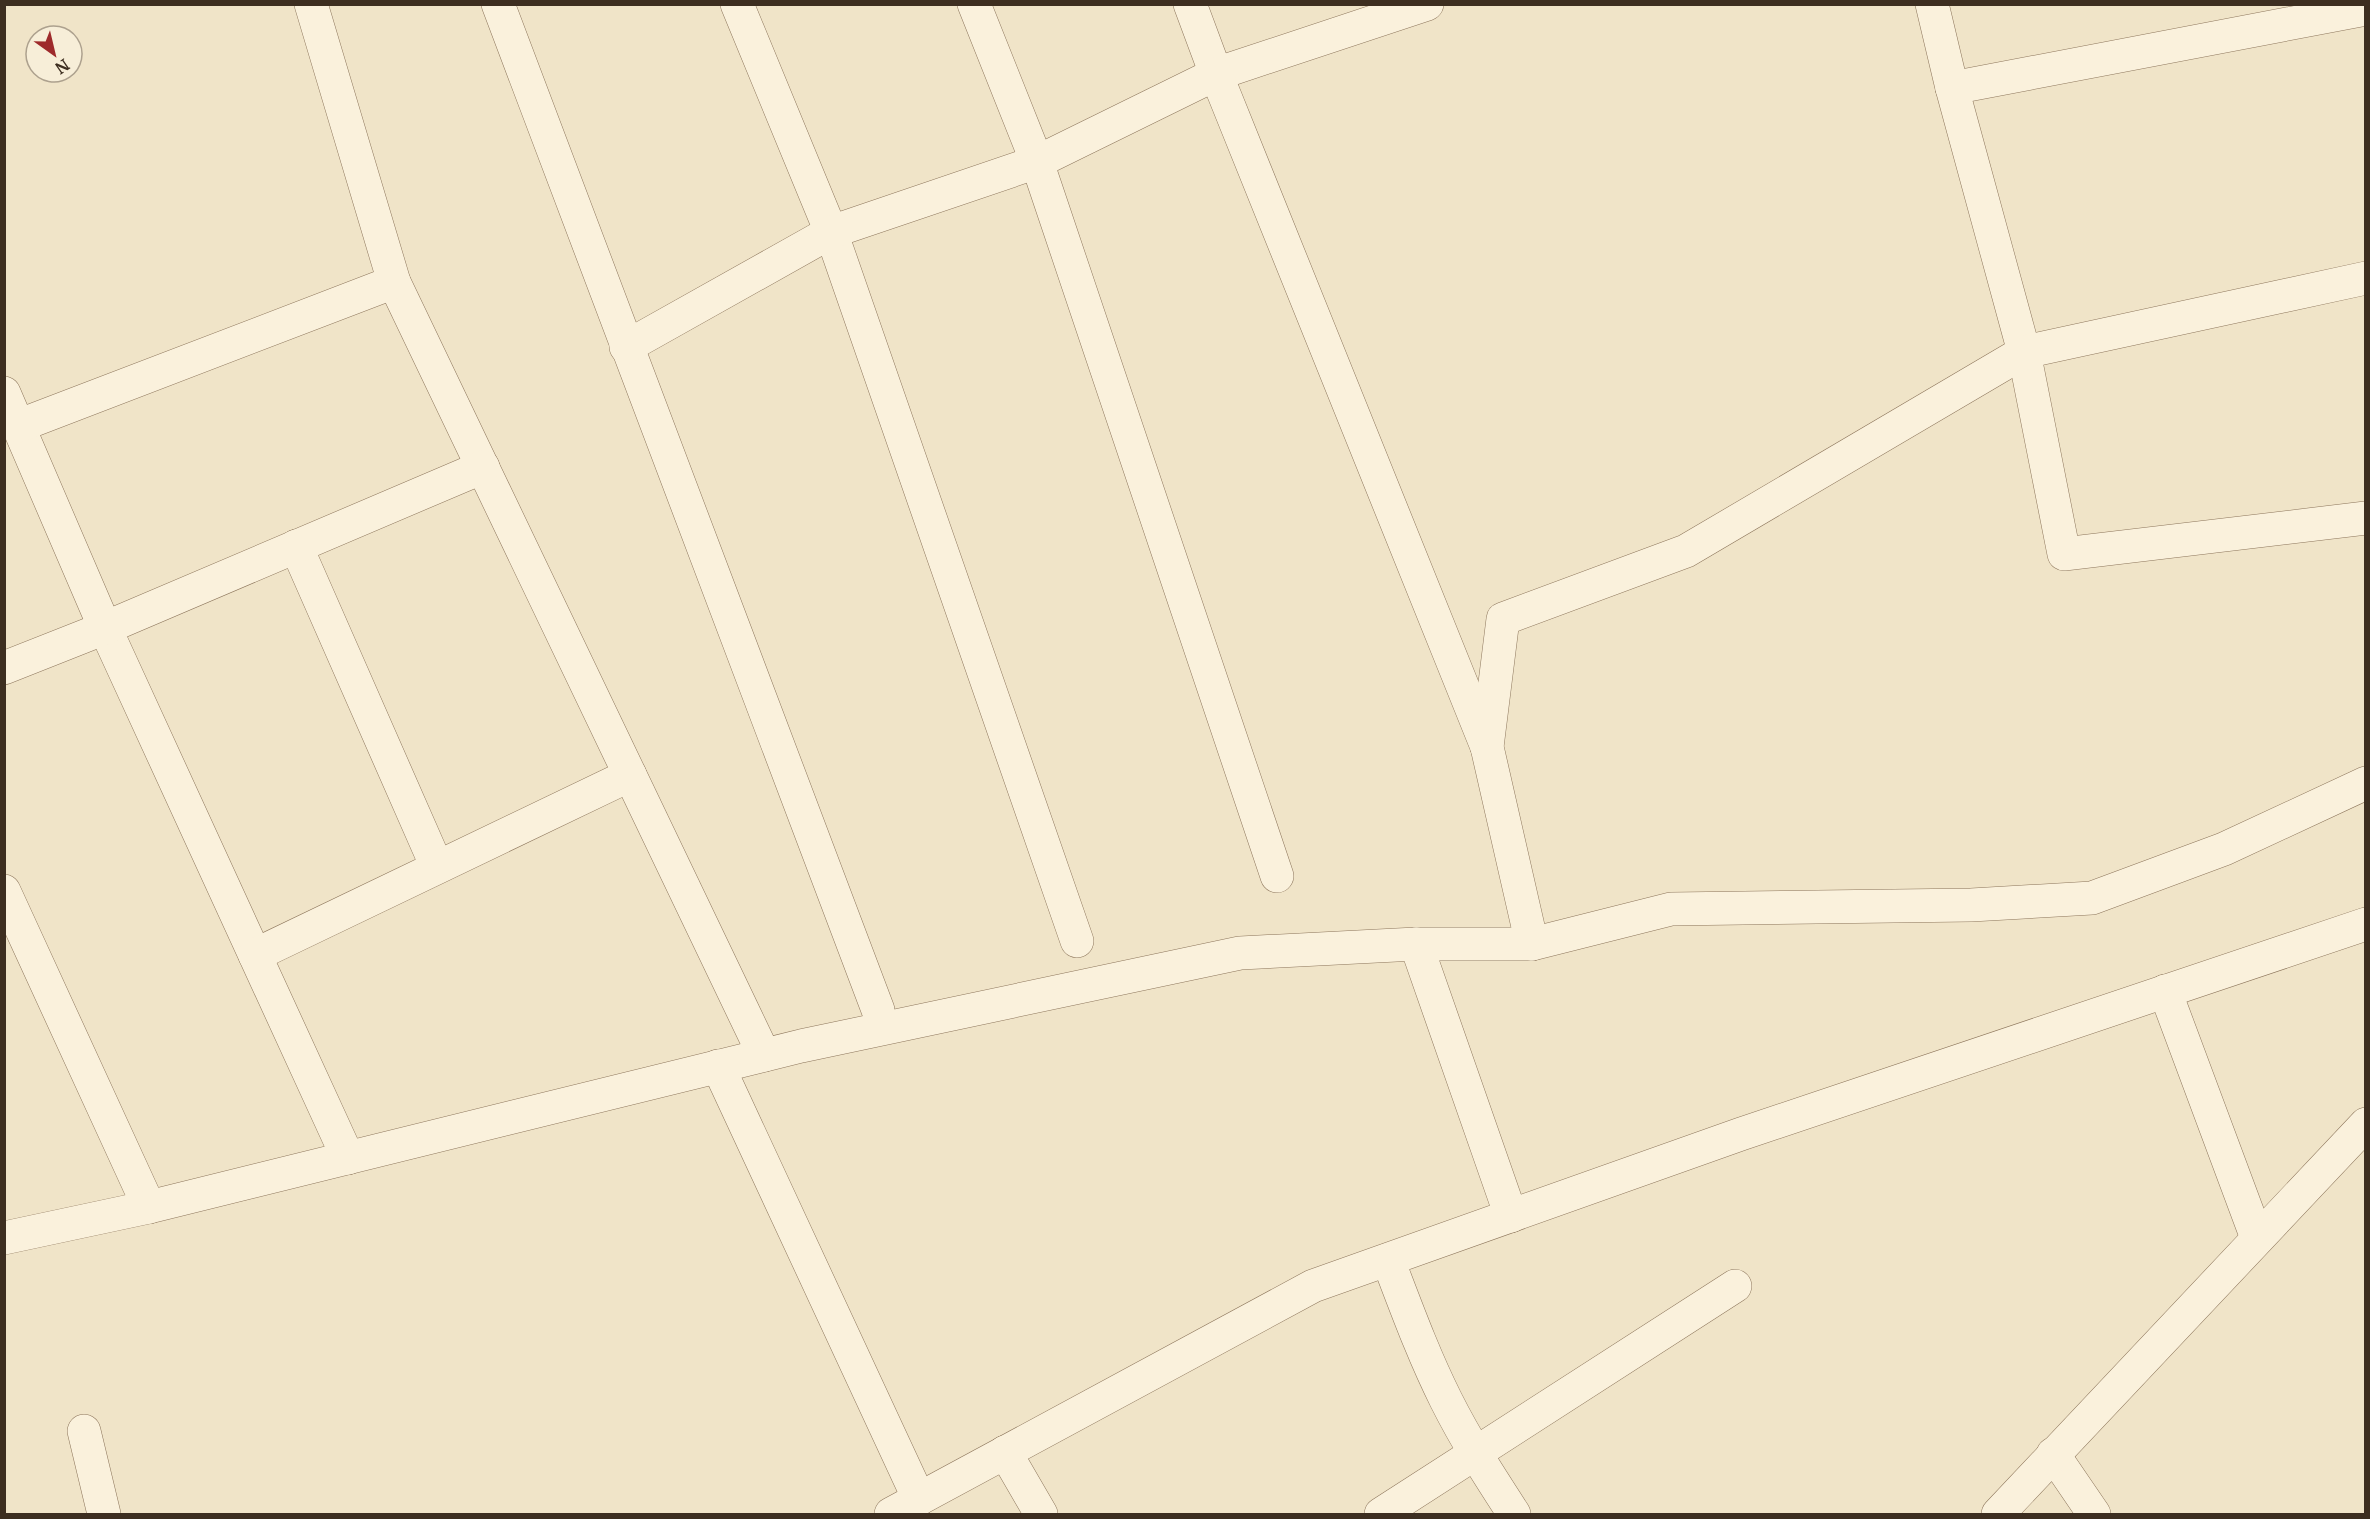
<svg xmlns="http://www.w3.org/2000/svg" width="2370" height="1519" font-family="Merriweather,serif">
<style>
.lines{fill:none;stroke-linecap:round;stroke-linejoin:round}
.minor-casing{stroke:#8d765c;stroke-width:34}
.minor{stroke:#faf1dc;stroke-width:33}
</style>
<rect width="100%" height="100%" fill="#f0e4c8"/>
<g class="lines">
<g class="minor-casing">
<g id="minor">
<path d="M 311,4 L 394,282 L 764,1055"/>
<path d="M 498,4 L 878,1010"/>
<path d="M 737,4 L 831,232 L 1077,941"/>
<path d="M 974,4 L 1037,162 L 1277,876"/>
<path d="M 1190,4 L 1216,74 L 1427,4"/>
<path d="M 1932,4 L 1952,88 L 2024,352 L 2064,554 L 2366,518"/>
<path d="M 1952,88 L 2366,9"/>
<path d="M 626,347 L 831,232 L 1037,162 L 1216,74 L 1487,747"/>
<path d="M 4,393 L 105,628 L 348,1158"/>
<path d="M 18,426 L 394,282"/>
<path d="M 296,546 L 437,867"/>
<path d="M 4,668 L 105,628 L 483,467"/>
<path d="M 4,891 L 149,1207"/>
<path d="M 1416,944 L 1511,1216"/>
<path d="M 1532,944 L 1487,747 L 1503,619 L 1686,551 L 2024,352 L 2366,278"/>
<path d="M 255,955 L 630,775"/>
<path d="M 2165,991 L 2257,1238"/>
<path d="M 718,1066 L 919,1499"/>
<path d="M 4,1238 L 149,1207 L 801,1046 L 1240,953 L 1416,944 L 1532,944 L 1671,909 L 1971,905 L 2092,898 L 2224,849 L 2366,783"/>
<path d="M 1388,1260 C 1406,1307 1423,1354 1446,1400 C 1466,1440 1490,1477 1514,1514"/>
<path d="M 84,1431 L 104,1514"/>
<path d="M 1005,1452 L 1041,1514"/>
<path d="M 2053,1454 L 2094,1514"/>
<path d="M 891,1514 L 1313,1286 L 1741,1134 L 2366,924"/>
<path d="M 1381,1514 L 1735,1286"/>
<path d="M 1998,1514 L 2366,1124"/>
</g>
</g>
<use href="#minor" class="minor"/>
</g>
<rect width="2370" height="1519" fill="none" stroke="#3d2e20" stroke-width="12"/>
<g transform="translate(54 54) rotate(146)"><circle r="28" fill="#f7eed8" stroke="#ada18e" stroke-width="1.5"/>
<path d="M0-4.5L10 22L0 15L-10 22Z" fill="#9e2a2b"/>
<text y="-9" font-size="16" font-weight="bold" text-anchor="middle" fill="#3d2e20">N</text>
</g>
</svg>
